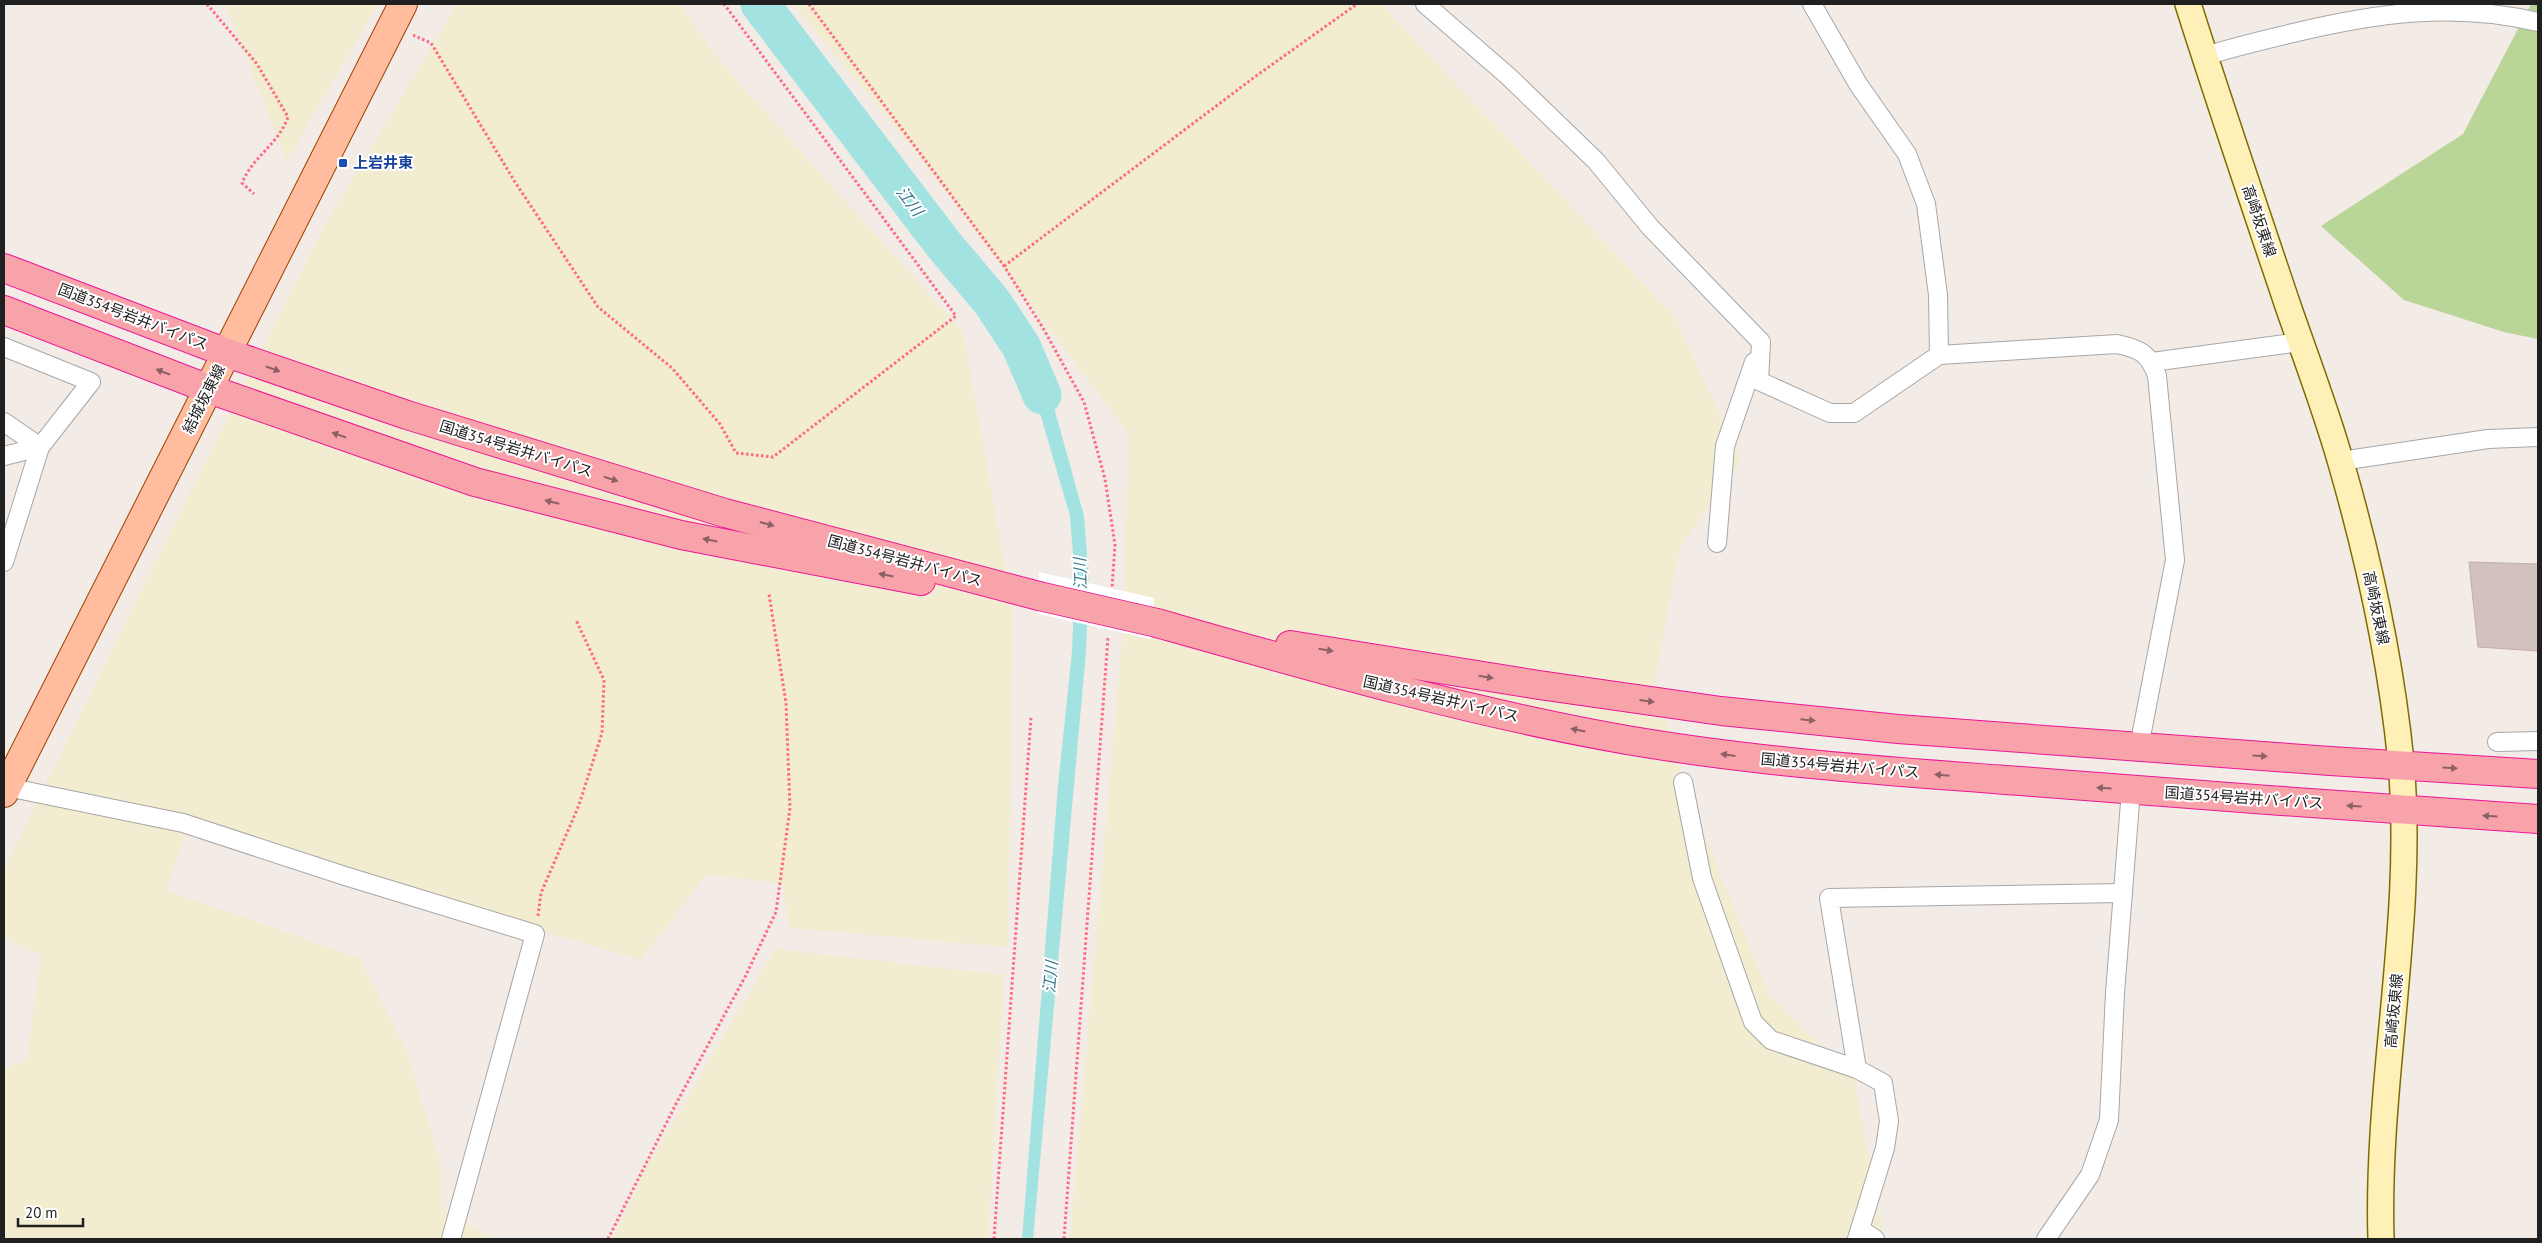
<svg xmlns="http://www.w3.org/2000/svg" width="2542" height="1243" font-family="'PT Sans','Noto Sans JP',sans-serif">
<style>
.farmland{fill:#f2ecd0}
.forest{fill:#b9d597}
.water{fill:#a2e3e2}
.pier{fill:#fff}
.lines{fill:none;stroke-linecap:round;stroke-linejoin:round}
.river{stroke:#a2e3e2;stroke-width:39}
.building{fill:#d2c2be;stroke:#c5aca7}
.minor-casing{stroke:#a7a7a7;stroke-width:20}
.secondary-casing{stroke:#7f6c00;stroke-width:28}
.primary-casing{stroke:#9d4100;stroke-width:30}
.trunk-casing{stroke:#ed1697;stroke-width:30}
.path{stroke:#ff6a81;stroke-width:3;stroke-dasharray:2.5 2.5;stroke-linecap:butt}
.minor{stroke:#fff;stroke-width:18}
.secondary{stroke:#fff0b7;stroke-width:25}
.primary{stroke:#ffbc9e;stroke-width:28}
.trunk{stroke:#f8a2aa;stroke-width:28}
.trunk-bridge-casing{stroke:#ed1697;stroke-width:30;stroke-linecap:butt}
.trunk-bridge{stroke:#f8a2aa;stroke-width:28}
.oneway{fill:#8c6165}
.transit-dot{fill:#1a4fb4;stroke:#fff;stroke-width:2}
.labels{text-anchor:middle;stroke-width:4;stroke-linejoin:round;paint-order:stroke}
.transit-label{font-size:15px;font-weight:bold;fill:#164399;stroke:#fff;text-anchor:start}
.street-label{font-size:15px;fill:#202020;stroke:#fff}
.water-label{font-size:16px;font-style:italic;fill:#367a90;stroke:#fff}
</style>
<rect width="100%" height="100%" fill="#f2ebe6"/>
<g class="farmland">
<path d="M 225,4 L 378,4 L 287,160 Z"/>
<path d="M 457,4 L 679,4 L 725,67 L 963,332 L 1013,611 L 1008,947 L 790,928 L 782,884 L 707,874 L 641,960 L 188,827 L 166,890 L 359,958 L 408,1055 L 441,1165 L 441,1208 L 493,1239 L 4,1239 L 4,1069 L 27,1059 L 41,955 L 4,938 L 4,870 L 148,576 L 322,230 Z"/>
<path d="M 793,4 L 1381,4 L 1675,317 L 1741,461 L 1680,547 L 1655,679 L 1683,782 L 1769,995 L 1854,1078 L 1884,1239 L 1070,1239 L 1122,641 L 1129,434 L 910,145 Z"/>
<path d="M 775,949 L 1004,975 L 988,1239 L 613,1239 L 645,1170 Z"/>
</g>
<path class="forest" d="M 2531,4 L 2538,4 L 2538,339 L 2504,332 L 2404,300 L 2321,226 L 2463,134 Z"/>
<path class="water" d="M 1029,345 L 1052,400 L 1084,516 L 1089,581 L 1086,652 L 1033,1239 L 1022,1239 L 1058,786 L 1072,651 L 1075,579 L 1070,516 L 1037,403 L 1015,349 Z"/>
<path class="pier" d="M 1039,572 L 1154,598 L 1151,639 L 1038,614 Z"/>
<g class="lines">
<path class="river" d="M 760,4 L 944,245 L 992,302 L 1021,346 L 1042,395"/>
</g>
<path class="building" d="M 2469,562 L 2538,564 L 2538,651 L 2478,647 Z"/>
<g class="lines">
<g class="minor-casing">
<g id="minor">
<path d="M 1425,4 L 1508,76 L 1596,161 L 1650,227 L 1761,342 L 1759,381 L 1830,413 L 1854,413 L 1939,355 L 2117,344 C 2140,349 2149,353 2157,376 L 2175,560 L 2139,747"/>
<path d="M 1812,4 L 1858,84 L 1907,154 L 1926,204 L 1938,295 L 1939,355"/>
<path d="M 2205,56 C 2234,47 2263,40 2293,33 C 2376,13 2454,2 2538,22"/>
<path d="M 4,347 L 91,382 L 40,447 L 4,562"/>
<path d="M 2152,362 L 2300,342"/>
<path d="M 4,422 L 40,447"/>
<path d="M 4,456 L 40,447"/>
<path d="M 2341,461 L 2488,439 L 2538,437"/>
<path d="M 1717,543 L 1725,446 L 1754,362"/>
<path d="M 2497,742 L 2538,741"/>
<path d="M 1683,782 L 1702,878 L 1753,1022 L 1771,1040 L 1857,1069 L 1883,1083 L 1889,1121 L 1885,1148 L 1857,1239"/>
<path d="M 7,787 L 183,823 L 345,876 L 535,934 L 451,1239"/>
<path d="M 1857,1069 L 1829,898 L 2123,893"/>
<path d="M 1860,1229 L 1875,1239"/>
<path d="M 2046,1239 L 2090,1175 L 2109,1120 L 2115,993 L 2131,790"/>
</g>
</g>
<g class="secondary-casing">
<path id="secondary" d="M 2188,4 C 2220,105 2254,205 2288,306 C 2306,358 2326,410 2341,463 C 2369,560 2391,661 2401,762 C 2415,922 2376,1080 2381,1239"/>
</g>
<g class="primary-casing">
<path id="primary" d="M 4,793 L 403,4"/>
</g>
<g class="trunk-casing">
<g id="trunk">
<path d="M 4,268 L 227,353 L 407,415 L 725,513 L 1039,596"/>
<path d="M 4,310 L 209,389 L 475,482 L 681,535 L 921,581"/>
<path d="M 1157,623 C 1312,667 1468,712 1627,740 C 1761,763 1898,772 2033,782 C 2201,795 2370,808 2538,819"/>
<path d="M 1290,645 L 1539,685 L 1721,711 L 1898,729 L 2330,761 L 2538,774"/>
</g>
</g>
<g class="path">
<path d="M 207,4 L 257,64 L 288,117 C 278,145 254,155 242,183 L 254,194"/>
<path d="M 809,4 L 1004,266 L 1043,328 L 1084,402 L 1105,479 L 1115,545 L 1112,588"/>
<path d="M 413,35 L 431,43 L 515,182 L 598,307 L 672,368 L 720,424 L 736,453 L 773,457 L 956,316 L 724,4"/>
<path d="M 1004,266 L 1256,76 L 1357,4"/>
<path d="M 538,916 L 541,893 L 579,805 L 602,733 L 604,680 L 576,620"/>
<path d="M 608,1239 L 678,1100 L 745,977 L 776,912 L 790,808 L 786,703 L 769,594"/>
<path d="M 994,1239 L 1031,717"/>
<path d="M 1064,1239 L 1108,637"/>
</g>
<use href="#minor" class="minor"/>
<use href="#secondary" class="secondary"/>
<use href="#primary" class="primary"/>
<use href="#trunk" class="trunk"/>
<g class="trunk-bridge-casing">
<path id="trunk-bridge" d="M 1039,596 L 1157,623"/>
</g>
<use href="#trunk-bridge" class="trunk-bridge"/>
</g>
<defs><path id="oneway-solid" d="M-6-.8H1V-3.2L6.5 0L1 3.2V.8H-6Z" transform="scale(1.25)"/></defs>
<g class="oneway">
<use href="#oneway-solid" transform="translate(273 369) rotate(19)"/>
<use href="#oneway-solid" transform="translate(163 372) rotate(-159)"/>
<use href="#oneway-solid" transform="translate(339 435) rotate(-161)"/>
<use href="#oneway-solid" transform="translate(611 479) rotate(18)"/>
<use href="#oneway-solid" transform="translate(552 502) rotate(-166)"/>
<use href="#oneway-solid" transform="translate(767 524) rotate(15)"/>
<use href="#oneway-solid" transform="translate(710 540) rotate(-169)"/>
<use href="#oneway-solid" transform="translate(886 575) rotate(-169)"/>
<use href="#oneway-solid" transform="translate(1326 650) rotate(9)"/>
<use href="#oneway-solid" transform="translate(1486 677) rotate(9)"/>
<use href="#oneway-solid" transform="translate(1647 701) rotate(8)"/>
<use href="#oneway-solid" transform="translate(1808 720) rotate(6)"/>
<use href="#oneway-solid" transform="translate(1578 730) rotate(-169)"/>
<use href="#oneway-solid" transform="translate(1728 755) rotate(-172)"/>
<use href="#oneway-solid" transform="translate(2260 756) rotate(4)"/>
<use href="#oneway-solid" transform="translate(2450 768) rotate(4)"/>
<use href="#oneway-solid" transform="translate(1942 775) rotate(-175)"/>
<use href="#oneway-solid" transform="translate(2104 788) rotate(-176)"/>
<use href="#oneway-solid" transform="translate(2354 806) rotate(-176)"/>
<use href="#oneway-solid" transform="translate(2490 816) rotate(-176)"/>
</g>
<rect class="transit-dot" x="338" y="158" width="10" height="10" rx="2.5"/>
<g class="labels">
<g class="transit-label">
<text x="353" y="168">上岩井東</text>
</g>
<g class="street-label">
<text transform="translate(2259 221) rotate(71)" y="5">高崎坂東線</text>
<text transform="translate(133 317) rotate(21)" y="5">国道354号岩井バイパス</text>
<text transform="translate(204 399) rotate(-63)" y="5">結城坂東線</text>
<text transform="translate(516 449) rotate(17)" y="5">国道354号岩井バイパス</text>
<text transform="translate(905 561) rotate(15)" y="5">国道354号岩井バイパス</text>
<text transform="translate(2376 608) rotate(78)" y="5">高崎坂東線</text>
<text transform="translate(1441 699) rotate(13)" y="5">国道354号岩井バイパス</text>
<text transform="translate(1840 766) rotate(5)" y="5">国道354号岩井バイパス</text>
<text transform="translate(2244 798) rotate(4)" y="5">国道354号岩井バイパス</text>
<text transform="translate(2394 1011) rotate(-85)" y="5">高崎坂東線</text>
</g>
<g class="water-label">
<text transform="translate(910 201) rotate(53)" y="6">江川</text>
<text transform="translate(1080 574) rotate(-92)" y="6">江川</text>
<text transform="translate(1050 977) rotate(-85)" y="6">江川</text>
</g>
</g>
<rect width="2542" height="1243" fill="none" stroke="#202020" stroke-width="10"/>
<path d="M18 1218v8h65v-8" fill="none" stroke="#202020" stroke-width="2.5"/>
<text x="25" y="1218" font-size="15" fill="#202020" stroke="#ffffff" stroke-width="4" paint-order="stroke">20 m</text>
</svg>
